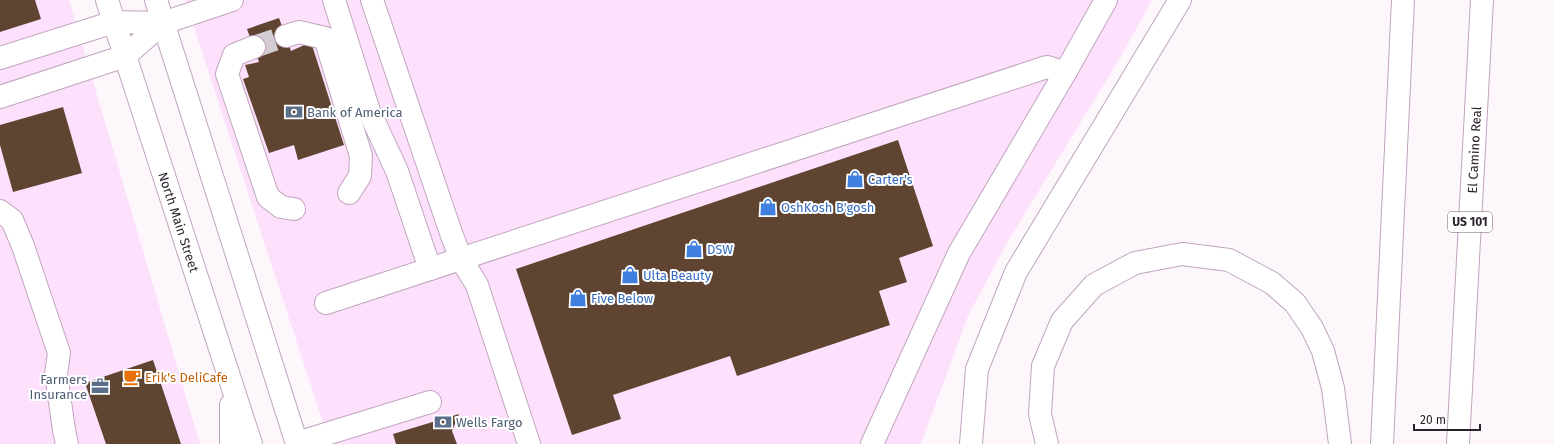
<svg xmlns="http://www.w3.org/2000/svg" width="1554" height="444" font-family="'Fira Sans',sans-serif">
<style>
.built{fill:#fde1fc}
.building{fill:#5f4531}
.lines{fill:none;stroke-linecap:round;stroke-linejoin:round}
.minor-tunnel{stroke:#d3ccd2;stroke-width:22;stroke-dasharray:22 11;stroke-linecap:butt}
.minor-casing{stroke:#c0a5bf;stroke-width:24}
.major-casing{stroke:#c0a5bf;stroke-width:24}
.highway-casing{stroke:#c0a5bf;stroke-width:24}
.minor{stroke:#fff;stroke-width:22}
.major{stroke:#fff;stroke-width:22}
.highway{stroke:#fff;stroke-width:22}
.labels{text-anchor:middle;stroke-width:4;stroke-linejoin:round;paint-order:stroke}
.shield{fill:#fff;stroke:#6b646b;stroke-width:1}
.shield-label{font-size:12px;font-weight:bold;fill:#2b212b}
.service-label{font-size:13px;fill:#4e5e75;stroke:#fff;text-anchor:start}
.street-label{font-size:13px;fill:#2b212b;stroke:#fff}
.shop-label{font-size:13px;fill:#366cbe;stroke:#fff;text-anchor:start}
.food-label{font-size:13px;fill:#c56008;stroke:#fff;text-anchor:start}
</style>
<rect width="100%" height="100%" fill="#fdf7fc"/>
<g class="built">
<path d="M 0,0 L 69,0 L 200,444 L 0,444 Z"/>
<path d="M 185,0 L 1152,0 L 1120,58 L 1008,241 L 968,316 L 921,444 L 330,444 Z"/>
</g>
<g class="building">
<path d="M 0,0 L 35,0 L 41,19 L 0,32 Z"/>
<path d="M 279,18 L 291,51 L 311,42 L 344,145 L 298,160 L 294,145 L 269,153 L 243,79 L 249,77 L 245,65 L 259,62 L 247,29 Z"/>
<path d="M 63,107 L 82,173 L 13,192 L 0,145 L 0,125 Z"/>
<path d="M 898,140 L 933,246 L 899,258 L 907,282 L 879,291 L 890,325 L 737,376 L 730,356 L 613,395 L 621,419 L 572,435 L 516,269 Z"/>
<path d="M 153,360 L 181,444 L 106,444 L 85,383 Z"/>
<path d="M 459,414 L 452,431 L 457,444 L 396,444 L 393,434 Z"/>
</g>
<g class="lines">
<path class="minor-tunnel" d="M 254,47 L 286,36"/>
<g class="minor-casing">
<g id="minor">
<path d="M 334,0 L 369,111 L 397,171 L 430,269"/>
<path d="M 372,0 L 451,233 L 461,259 L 477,285 L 529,444"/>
<path d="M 286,36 L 299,32 L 325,38 L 361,156 L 360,176 L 349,193"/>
<path d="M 254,47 L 234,55 L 227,74 L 268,197 L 281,207 L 294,209"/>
<path d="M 0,58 L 114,22 L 163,23 L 232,0"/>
<path d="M 0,97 L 125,56 L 163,23"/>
<path d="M 0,211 L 12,220 L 23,246 L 59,353 L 56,374 L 64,430 L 67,444"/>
<path d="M 326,303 L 1047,67 L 1065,73"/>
<path d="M 297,443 L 430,402"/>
<path d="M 872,444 L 959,253 L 1065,73 L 1106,0"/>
</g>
</g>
<g class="major-casing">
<g id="major">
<path d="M 107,0 L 251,444"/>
<path d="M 156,0 L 297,444"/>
<path d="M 231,405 L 231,444"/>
</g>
</g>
<g class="highway-casing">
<g id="highway">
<path d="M 971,444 L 977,369 L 1016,272 L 1180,0"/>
<path d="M 1047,444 L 1040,414 L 1043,366 L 1062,321 L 1094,285 L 1135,263 L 1182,254 L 1229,260 L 1272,283 L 1295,303 L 1312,328 L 1323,351 L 1333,388 L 1340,444"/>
<path d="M 1382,444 L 1403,0"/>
<path d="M 1458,444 L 1482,0"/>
</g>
</g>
<use href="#minor" class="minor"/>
<use href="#major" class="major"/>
<use href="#highway" class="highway"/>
</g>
<defs>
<g id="bank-bare" transform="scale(1.38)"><path d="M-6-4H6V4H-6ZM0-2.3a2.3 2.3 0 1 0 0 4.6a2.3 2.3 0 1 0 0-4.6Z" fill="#5c6f8a" stroke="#fff" stroke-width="2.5" paint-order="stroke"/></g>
<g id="shop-bare" transform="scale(1.38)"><path d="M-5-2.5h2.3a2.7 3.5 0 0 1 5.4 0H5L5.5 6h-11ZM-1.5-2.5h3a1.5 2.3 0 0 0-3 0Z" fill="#3f7fe0" stroke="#fff" stroke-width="2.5" paint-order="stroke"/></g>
<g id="cafe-bare" transform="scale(1.38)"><path d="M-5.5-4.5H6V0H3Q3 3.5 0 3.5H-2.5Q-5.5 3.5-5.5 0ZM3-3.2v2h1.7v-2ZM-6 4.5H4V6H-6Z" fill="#e8710a" stroke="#fff" stroke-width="2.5" paint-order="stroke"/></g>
<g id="office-bare" transform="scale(1.38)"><path d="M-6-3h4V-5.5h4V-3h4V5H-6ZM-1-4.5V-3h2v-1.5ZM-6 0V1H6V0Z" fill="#5c6f8a" stroke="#fff" stroke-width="2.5" paint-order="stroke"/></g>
</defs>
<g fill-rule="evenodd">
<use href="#bank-bare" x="294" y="112"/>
<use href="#shop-bare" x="855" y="179"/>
<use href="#shop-bare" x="768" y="207"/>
<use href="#shop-bare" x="694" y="249"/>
<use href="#shop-bare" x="630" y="275"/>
<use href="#shop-bare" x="578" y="298"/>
<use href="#cafe-bare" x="132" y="377"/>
<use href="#office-bare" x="100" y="386"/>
<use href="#bank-bare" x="443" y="422"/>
</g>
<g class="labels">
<rect class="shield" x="1448" y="212" width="44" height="20" rx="3"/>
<g class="shield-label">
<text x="1470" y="226">US 101</text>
</g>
<g class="service-label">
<text x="307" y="117">Bank of America</text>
<text x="87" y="384" text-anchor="end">Farmers<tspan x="87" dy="15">Insurance</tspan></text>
<text x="456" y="427">Wells Fargo</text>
</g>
<g class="street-label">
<text transform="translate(1474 150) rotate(-87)" y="5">El Camino Real</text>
<text transform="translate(179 222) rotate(72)" y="5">North Main Street</text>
</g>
<g class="shop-label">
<text x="868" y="184">Carter's</text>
<text x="781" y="212">OshKosh B'gosh</text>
<text x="707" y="254">DSW</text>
<text x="643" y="280">Ulta Beauty</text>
<text x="591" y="303">Five Below</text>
</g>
<g class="food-label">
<text x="145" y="382">Erik's DeliCafe</text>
</g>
</g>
<path d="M1414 424v6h66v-6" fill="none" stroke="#2b212b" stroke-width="2"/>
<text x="1420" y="424" font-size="12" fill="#2b212b" stroke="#ffffff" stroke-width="3" paint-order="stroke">20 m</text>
</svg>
